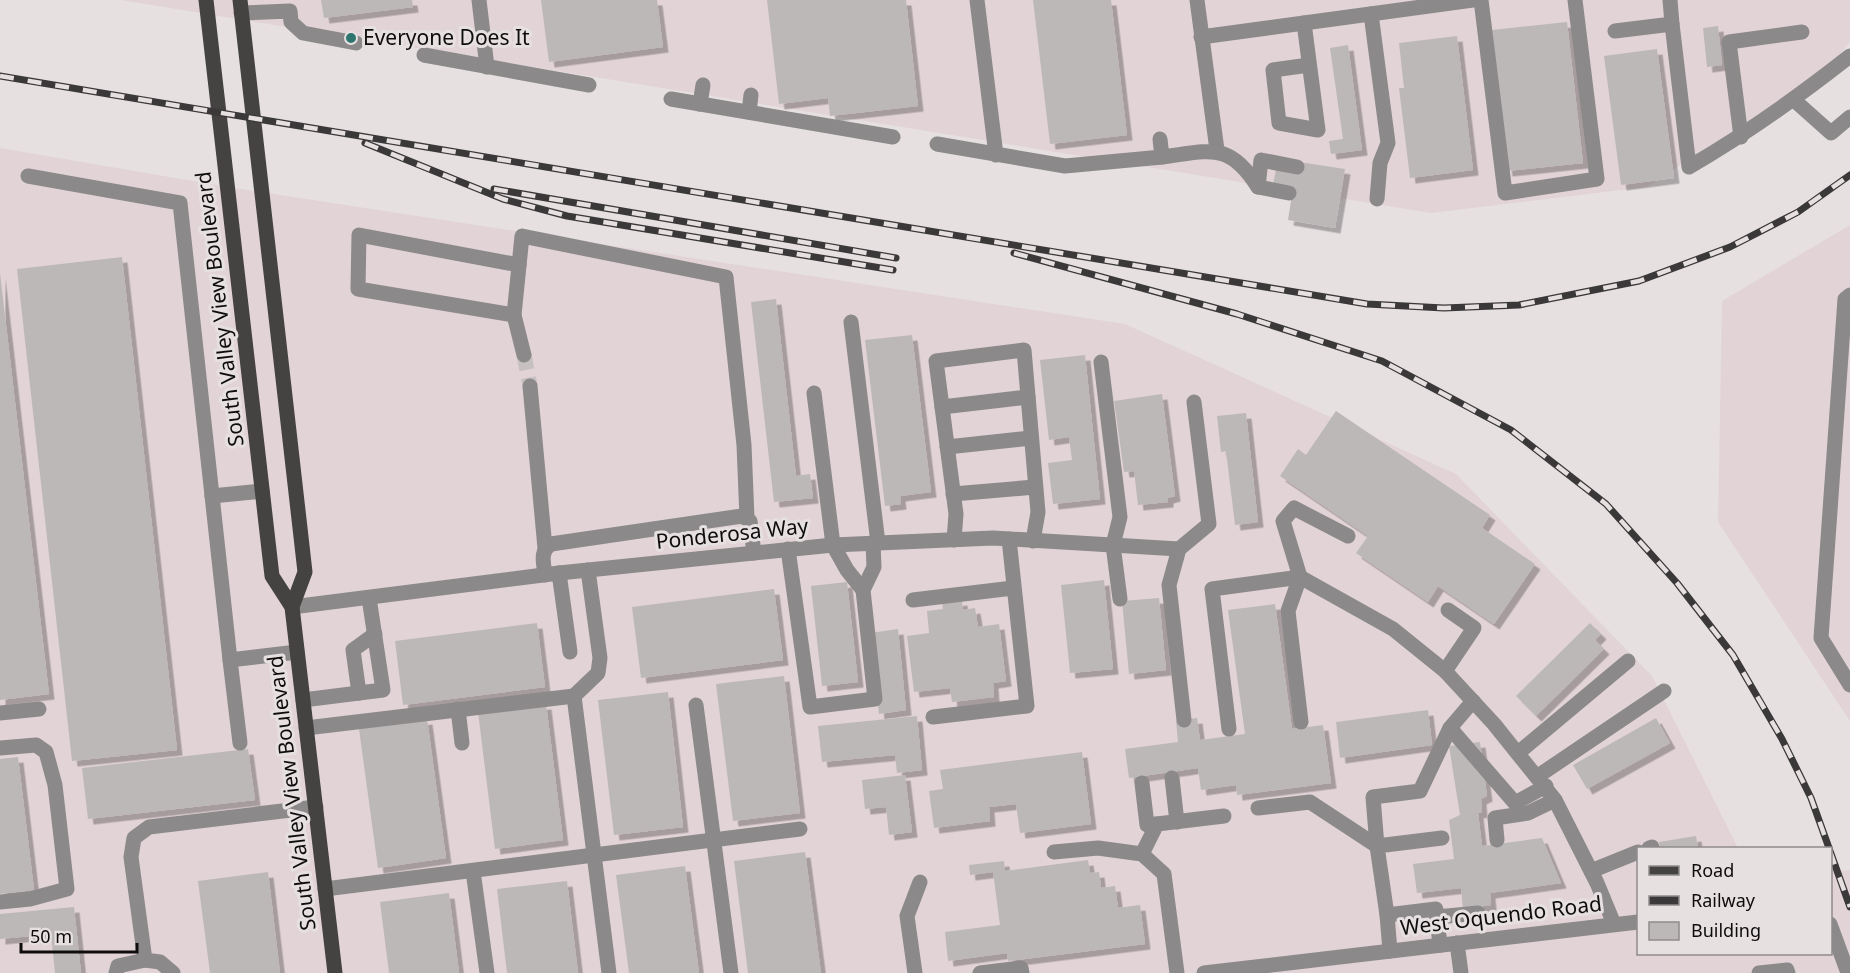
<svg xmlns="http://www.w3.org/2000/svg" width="1850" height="973" font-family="'Noto Sans',sans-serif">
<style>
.built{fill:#e2d3d6}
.building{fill:#bdb8b8;filter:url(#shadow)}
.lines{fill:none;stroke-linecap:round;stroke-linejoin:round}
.minor-tunnel{stroke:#c6c0c1;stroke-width:15;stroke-dasharray:15 8;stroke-linecap:butt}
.minor{stroke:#8b8989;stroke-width:15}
.major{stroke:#454242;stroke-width:15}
.rail-casing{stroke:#3b3839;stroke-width:7}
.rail{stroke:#e6e0e1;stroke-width:4.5;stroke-dasharray:14;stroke-linecap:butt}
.poi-dot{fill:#2e756e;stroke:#e6e0e1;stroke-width:2}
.labels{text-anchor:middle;stroke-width:6;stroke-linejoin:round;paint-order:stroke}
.poi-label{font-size:21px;fill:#0e0c0d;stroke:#e6e0e1;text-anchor:start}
.street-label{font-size:21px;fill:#0e0c0d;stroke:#e6e0e1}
</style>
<defs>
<filter id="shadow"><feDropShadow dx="5.5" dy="5.5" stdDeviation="0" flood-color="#0004"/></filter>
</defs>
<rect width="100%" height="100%" fill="#e6e0e1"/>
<g class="built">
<path d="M 121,0 L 1850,0 L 1850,42 L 1826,71 L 1646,187 L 1431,213 Z"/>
<path d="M 0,148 L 234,188 L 1125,324 L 1456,474 L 1652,676 L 1738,848 L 1638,848 L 1638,954 L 1830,954 L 1831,872 L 1850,870 L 1850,973 L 0,973 Z"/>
<path d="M 1850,225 L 1850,721 L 1718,522 L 1722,301 Z"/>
</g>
<g class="building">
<path d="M 321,0 L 412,0 L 413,7 L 324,18 Z"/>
<path d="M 541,0 L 657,0 L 663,47 L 549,62 Z"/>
<path d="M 767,0 L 906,0 L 918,106 L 830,116 L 828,98 L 779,104 Z"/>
<path d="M 1033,0 L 1111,0 L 1127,135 L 1050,144 Z"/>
<path d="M 1567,22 L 1583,163 L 1507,171 L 1492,30 Z"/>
<path d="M 1718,26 L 1722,65 L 1707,67 L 1703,28 Z"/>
<path d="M 1457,36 L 1473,170 L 1410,178 L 1399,88 L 1404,88 L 1399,43 Z"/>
<path d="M 1348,45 L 1362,150 L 1331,154 L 1329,141 L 1343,139 L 1330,48 Z"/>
<path d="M 1657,49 L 1674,178 L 1621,185 L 1604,56 Z"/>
<path d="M 1299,162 L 1345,169 L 1335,228 L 1288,220 L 1293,188 L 1273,184 L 1276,170 Z"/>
<path d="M 122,257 L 177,750 L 72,761 L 17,269 Z"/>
<path d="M 0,273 L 49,694 L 0,700 Z"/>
<path d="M 776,299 L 796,476 L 810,474 L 813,498 L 774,502 L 751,302 Z"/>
<path d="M 912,335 L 931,492 L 900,496 L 901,504 L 885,506 L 865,340 Z"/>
<path d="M 1085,355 L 1100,499 L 1053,504 L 1048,463 L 1072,460 L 1069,437 L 1049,440 L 1040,360 Z"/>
<path d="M 1162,394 L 1175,496 L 1168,498 L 1168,502 L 1138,505 L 1134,471 L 1124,472 L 1114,401 Z"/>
<path d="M 1336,411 L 1490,515 L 1482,528 L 1535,564 L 1494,624 L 1438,586 L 1428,602 L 1356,553 L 1368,536 L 1280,476 L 1298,449 L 1306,455 Z"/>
<path d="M 1246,413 L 1258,522 L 1235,525 L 1226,451 L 1221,452 L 1217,416 Z"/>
<path d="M 1104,580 L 1113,669 L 1070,673 L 1061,585 Z"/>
<path d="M 847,582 L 858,682 L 822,686 L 811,586 Z"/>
<path d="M 774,589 L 783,660 L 641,678 L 632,607 Z"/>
<path d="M 1159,598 L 1166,670 L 1129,674 L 1122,601 Z"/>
<path d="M 962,600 L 963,610 L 975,608 L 978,627 L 999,624 L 1006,681 L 993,683 L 994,697 L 952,702 L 950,688 L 914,692 L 907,636 L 929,633 L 927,611 L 943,609 L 942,603 Z"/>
<path d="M 1275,604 L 1292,729 L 1323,725 L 1331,783 L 1237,795 L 1236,785 L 1201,790 L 1198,768 L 1129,778 L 1125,749 L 1178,742 L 1176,721 L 1197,718 L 1200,740 L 1245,734 L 1228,610 Z"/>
<path d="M 537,623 L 545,687 L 403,705 L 395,641 Z"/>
<path d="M 1590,623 L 1601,634 L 1595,640 L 1604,649 L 1536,716 L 1516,696 Z"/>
<path d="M 898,629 L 906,710 L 879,714 L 870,633 Z"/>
<path d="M 784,676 L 800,813 L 733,821 L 716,684 Z"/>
<path d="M 668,692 L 683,827 L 614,835 L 598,700 Z"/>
<path d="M 546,704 L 563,840 L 495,849 L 478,712 Z"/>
<path d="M 1428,710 L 1432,745 L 1340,758 L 1336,722 Z"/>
<path d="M 917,716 L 922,770 L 897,773 L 895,755 L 822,762 L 818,726 Z"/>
<path d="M 1656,718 L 1670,743 L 1587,789 L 1573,765 Z"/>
<path d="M 427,719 L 446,858 L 378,868 L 359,729 Z"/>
<path d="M 1480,742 L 1487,796 L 1481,799 L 1482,812 L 1478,813 L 1482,846 L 1542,838 L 1561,883 L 1490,893 L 1491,905 L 1463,909 L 1461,888 L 1417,893 L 1413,864 L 1454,859 L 1449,820 L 1460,815 L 1449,746 Z"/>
<path d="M 248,749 L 255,800 L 88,819 L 82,768 Z"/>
<path d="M 1082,752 L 1091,824 L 1020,833 L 1016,804 L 989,807 L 990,821 L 934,828 L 929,791 L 943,789 L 940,770 Z"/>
<path d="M 18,757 L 34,890 L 0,894 L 0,759 Z"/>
<path d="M 905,775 L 912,832 L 889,835 L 886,807 L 865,809 L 862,780 Z"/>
<path d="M 1696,836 L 1698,848 L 1660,848 L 1659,842 Z"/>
<path d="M 805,852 L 821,973 L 748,973 L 734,861 Z"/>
<path d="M 1088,860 L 1090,873 L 1099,872 L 1101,888 L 1115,886 L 1118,908 L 1140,905 L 1145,944 L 1008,961 L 1007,953 L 948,961 L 945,932 L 1000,925 L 993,872 L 970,875 L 969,865 L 1004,861 L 1005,871 Z"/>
<path d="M 685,866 L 699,973 L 629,973 L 616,875 Z"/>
<path d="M 268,872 L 280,973 L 210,973 L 198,881 Z"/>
<path d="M 567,881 L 578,973 L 507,973 L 497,889 Z"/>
<path d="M 449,893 L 459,973 L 389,973 L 380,902 Z"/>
<path d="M 74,907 L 81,973 L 55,973 L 51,934 L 0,939 L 0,914 Z"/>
</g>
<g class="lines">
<path class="minor-tunnel" d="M 524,355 L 530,386"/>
<g class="minor">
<path d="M 479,0 L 487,67"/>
<path d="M 977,0 L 996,155"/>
<path d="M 1197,0 L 1217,150"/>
<path d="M 1481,0 L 1505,193 L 1597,179 L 1575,0"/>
<path d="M 241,13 L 290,11 L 291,22 L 303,33 L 356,43"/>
<path d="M 1371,14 L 1388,143 L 1380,163 L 1377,199"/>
<path d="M 1304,23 L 1318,130 L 1279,123 L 1273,70 L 1309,65"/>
<path d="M 1672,24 L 1689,167 C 1746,134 1798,97 1850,56"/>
<path d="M 1615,31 L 1672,24 L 1670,0"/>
<path d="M 1201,37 L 1473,0"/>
<path d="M 424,55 L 589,85"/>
<path d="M 671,99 L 893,137"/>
<path d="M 1794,100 L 1831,133 L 1850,117"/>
<path d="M 700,104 L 703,85"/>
<path d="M 749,112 L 751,95"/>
<path d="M 1741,137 L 1729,42 L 1802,32"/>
<path d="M 1160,139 L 1162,157 C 1210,151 1229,141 1258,187 L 1289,193"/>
<path d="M 937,144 L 1065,166 L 1162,157"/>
<path d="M 28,176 L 180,203 L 230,660 L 297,652"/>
<path d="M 1258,187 L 1261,160 L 1297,167"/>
<path d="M 1850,295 L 1845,299 L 1821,638 L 1850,685"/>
<path d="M 514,315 L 358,289 L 359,235 L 519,265"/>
<path d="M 851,322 L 878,543"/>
<path d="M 524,355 L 514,315 L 522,236 L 726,277 L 744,445 L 747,518"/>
<path d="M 1101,362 L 1120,517 L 1113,545 L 1120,599"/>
<path d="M 530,386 L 545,548"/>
<path d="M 814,393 L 833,545 L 847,570 L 863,590"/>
<path d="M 942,407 L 1028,397"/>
<path d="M 947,447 L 1031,438"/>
<path d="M 953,494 L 1035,487"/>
<path d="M 212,496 L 262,491"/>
<path d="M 954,540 L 956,514 L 936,361 L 1024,350 L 1038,512 L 1033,541"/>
<path d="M 788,549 L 810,707 L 875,699 L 863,590 L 874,567 L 873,543"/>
<path d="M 588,570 L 600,658 L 598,673 L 574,696 L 609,973"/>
<path d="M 559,573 L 570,652"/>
<path d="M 545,575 C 544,563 539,552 551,544 L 742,516 L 750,521 L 754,553"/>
<path d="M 1300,577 L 1393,629 L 1445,671 L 1494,724 L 1555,800 L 1597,883 L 1614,924"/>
<path d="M 913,600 L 1013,588"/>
<path d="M 292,607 L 559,573 L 833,545 L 993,538 L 1179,549"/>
<path d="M 230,660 L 240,743"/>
<path d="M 1445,671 L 1474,628 L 1448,610"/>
<path d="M 359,693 L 353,650 L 375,634"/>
<path d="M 303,700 L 383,690 L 369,598"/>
<path d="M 1473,701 L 1450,728 L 1515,803 L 1546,786"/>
<path d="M 696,705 L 731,973"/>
<path d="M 458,709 L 462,743"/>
<path d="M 0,713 L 39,709"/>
<path d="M 933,717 L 1027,706 L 1009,539"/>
<path d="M 1184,720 L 1169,585 L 1179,549 L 1209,524 L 1194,402"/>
<path d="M 1301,722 L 1288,611 L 1300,577 L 1283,521 L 1294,508 L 1348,536"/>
<path d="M 306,728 L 574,696"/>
<path d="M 1229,729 L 1212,589 L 1300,577"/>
<path d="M 0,748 L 36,745 L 46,752 L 55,785 L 67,889 L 30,899 L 0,902"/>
<path d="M 1518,753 L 1628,661"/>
<path d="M 1538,776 L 1664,691"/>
<path d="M 1172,778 L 1177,822"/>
<path d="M 1142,783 L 1147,825 L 1157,824"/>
<path d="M 1258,808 L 1310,802 L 1377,846"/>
<path d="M 1497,840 L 1495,818 L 1528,813 L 1555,800"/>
<path d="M 1377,846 L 1373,797 L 1420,791 L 1450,728"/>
<path d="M 1649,848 L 1652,847"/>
<path d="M 1054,852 L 1098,848 L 1142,854 L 1164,874 L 1177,973"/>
<path d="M 1142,854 L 1157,824 L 1224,816"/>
<path d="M 473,871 L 487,973"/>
<path d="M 1591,871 L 1638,852"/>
<path d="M 325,889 L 800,829"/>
<path d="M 1387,915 L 1390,951"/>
<path d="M 1437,917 L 1478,913"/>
<path d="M 1830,924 L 1848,973"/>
<path d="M 1457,943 L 1461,973"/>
<path d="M 1440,945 L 1436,909 L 1387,915 L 1377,846 L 1442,838"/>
<path d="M 116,973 L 118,966 L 145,960"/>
<path d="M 173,973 L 160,962 L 145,960 L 131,857 L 134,838 L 149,827 L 316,807"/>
<path d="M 915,973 L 907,916 L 920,882"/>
<path d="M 980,973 L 1021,968 L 1022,973"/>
<path d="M 1204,973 L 1638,922"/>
<path d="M 1759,973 L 1787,970 L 1788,973"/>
</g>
<g class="major">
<path d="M 206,0 L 272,576 L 292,607 L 335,973"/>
<path d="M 240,0 L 305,572 L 292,607"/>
</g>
<g class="rail-casing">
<g id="rail">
<path d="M 0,76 L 1367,304 L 1444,308 L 1519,305 L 1639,281 L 1730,247 L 1798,212 L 1850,175"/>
<path d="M 365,143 L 503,199 L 567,216 L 893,270"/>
<path d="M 494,189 L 896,258"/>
<path d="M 1014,253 L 1237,314 L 1382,361 L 1511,430 L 1606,504 L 1677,583 L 1733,655 L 1782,739 L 1811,798 L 1829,848"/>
<path d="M 1830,851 L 1850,907"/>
</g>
</g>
<use href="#rail" class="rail"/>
</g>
<circle class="poi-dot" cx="351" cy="38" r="6"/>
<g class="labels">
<g class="poi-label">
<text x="363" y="45">Everyone Does It</text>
</g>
<g class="street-label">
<text transform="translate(220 309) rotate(-97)" y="7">South Valley View Boulevard</text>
<text transform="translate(732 534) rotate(-6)" y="7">Ponderosa Way</text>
<text transform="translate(292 793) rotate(-97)" y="7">South Valley View Boulevard</text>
<text transform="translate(1501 916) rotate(-7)" y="7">West Oquendo Road</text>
</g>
</g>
<rect x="1637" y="847" width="195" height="108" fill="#e6e0e1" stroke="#908b8c" stroke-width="1.5"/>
<rect x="1649" y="866" width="30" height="9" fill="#454242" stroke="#908b8c" stroke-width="1.5"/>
<text x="1691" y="877" font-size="18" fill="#0e0c0d">Road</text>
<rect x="1649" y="896" width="30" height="9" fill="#3b3839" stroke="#908b8c" stroke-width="1.5"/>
<text x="1691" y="907" font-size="18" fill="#0e0c0d">Railway</text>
<rect x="1649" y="922" width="30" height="18" fill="#bdb8b8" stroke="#908b8c" stroke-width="1.5"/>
<text x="1691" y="937" font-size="18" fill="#0e0c0d">Building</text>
<path d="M21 943v9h116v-9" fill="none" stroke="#0e0c0d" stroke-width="3"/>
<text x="30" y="943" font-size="18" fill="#0e0c0d" stroke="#e6e0e1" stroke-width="4.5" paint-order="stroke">50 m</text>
</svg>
